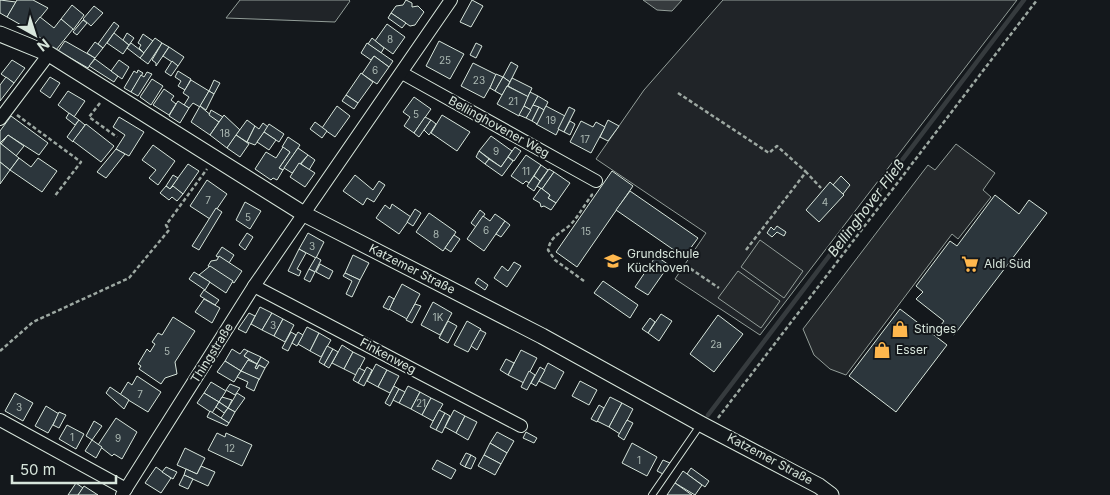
<svg xmlns="http://www.w3.org/2000/svg" width="1110" height="495" font-family="Inter,sans-serif">
<style>
.green{fill:#202428;stroke:#939e99}
.parking{fill:#24282b;stroke:#939e99}
.water{fill:#363b3e;stroke:#939e99}
.lines{fill:none;stroke-linecap:round;stroke-linejoin:round}
.stream{stroke:#363b3e;stroke-width:4.5}
.building{fill:#2c363c;stroke:#d8e6dc}
.service-casing{stroke:#d8e6dc;stroke-width:8}
.minor-casing{stroke:#d8e6dc;stroke-width:14}
.tertiary-casing{stroke:#d8e6dc;stroke-width:17}
.path{stroke:#9da8a2;stroke-width:2.5;stroke-dasharray:4 2.5;stroke-linecap:butt}
.service{stroke:#14181c;stroke-width:6}
.minor{stroke:#14181c;stroke-width:12}
.tertiary{stroke:#14181c;stroke-width:15}
.labels{text-anchor:middle;stroke-width:4;stroke-linejoin:round;paint-order:stroke}
.number-label{font-size:10px;fill:#adbab4}
.street-label{font-size:12px;fill:#d8e6dc;stroke:#14181c}
.poi-label{font-size:12px;fill:#d8e6dc;stroke:#14181c;text-anchor:start}
.water-label{font-size:14px;font-style:italic;fill:#d8e6dc;stroke:#14181c}
</style>
<rect width="100%" height="100%" fill="#14181c"/>
<g class="green">
<path d="M 240,0 L 349,0 L 350,1 L 335,22 L 226,18 Z"/>
<path d="M 723,0 L 1017,0 L 760,335 L 675,279 L 706,233 L 596,159 L 644,90 Z"/>
</g>
<g class="parking">
<path d="M 956,144 L 995,173 L 983,190 L 991,197 L 958,239 L 952,234 L 846,375 L 830,369 L 814,355 L 803,329 L 928,165 L 935,170 Z"/>
<path d="M 760,240 L 803,271 L 784,298 L 741,267 Z"/>
<path d="M 738,271 L 780,301 L 761,328 L 718,298 Z"/>
</g>
<path class="water" d="M 643,0 L 682,0 L 672,11 L 657,10 Z"/>
<g class="lines">
<path class="stream" d="M 708,415 L 1024,0"/>
</g>
<g class="building">
<path d="M 0,0 L 16,2 L 7,17 L 0,13 Z"/>
<path d="M 17,0 L 33,0 L 48,8 L 30,30 L 7,17 Z"/>
<path d="M 406,0 L 412,3 L 412,7 L 418,6 L 424,12 L 415,25 L 410,26 L 391,13 L 396,6 L 403,5 Z"/>
<path d="M 472,0 L 483,6 L 471,27 L 460,22 Z"/>
<path d="M 72,5 L 84,15 L 73,30 L 61,19 Z"/>
<path d="M 94,6 L 103,13 L 91,26 L 83,19 Z"/>
<path d="M 391,13 L 406,23 L 402,28 L 388,18 Z"/>
<path d="M 40,17 L 54,28 L 61,19 L 73,29 L 56,50 L 30,30 Z"/>
<path d="M 83,20 L 87,23 L 77,35 L 73,32 Z"/>
<path d="M 114,22 L 119,26 L 103,48 L 98,44 Z"/>
<path d="M 387,24 L 405,37 L 393,54 L 375,41 Z"/>
<path d="M 114,33 L 129,45 L 123,54 L 107,43 Z"/>
<path d="M 127,33 L 134,38 L 129,45 L 123,40 Z"/>
<path d="M 143,34 L 153,41 L 144,53 L 139,48 L 141,45 L 138,43 Z"/>
<path d="M 155,38 L 162,43 L 148,64 L 140,58 Z"/>
<path d="M 372,38 L 384,48 L 381,53 L 368,44 Z"/>
<path d="M 65,41 L 95,58 L 88,68 L 58,51 Z"/>
<path d="M 439,41 L 464,54 L 450,79 L 426,66 Z"/>
<path d="M 95,42 L 103,48 L 95,58 L 87,53 Z"/>
<path d="M 131,43 L 144,53 L 140,58 L 127,48 Z"/>
<path d="M 162,43 L 169,47 L 156,66 L 156,63 L 152,60 Z"/>
<path d="M 367,43 L 393,61 L 389,67 L 374,56 L 371,60 L 361,53 Z"/>
<path d="M 476,43 L 482,46 L 476,58 L 470,55 Z"/>
<path d="M 169,47 L 184,57 L 178,66 L 163,56 Z"/>
<path d="M 374,56 L 389,67 L 377,84 L 362,74 Z"/>
<path d="M 95,59 L 118,76 L 114,82 L 89,66 Z"/>
<path d="M 12,60 L 25,68 L 14,83 L 1,74 Z"/>
<path d="M 119,60 L 129,67 L 122,79 L 111,71 Z"/>
<path d="M 172,61 L 178,66 L 171,76 L 165,72 Z"/>
<path d="M 511,62 L 518,66 L 510,82 L 503,77 Z"/>
<path d="M 473,63 L 497,75 L 484,98 L 461,86 Z"/>
<path d="M 138,70 L 143,73 L 131,92 L 124,88 L 134,71 L 137,73 Z"/>
<path d="M 178,71 L 191,79 L 185,90 L 178,86 L 181,81 L 175,77 Z"/>
<path d="M 147,72 L 152,74 L 138,96 L 131,92 L 141,75 L 144,77 Z"/>
<path d="M 361,73 L 373,82 L 358,103 L 346,95 Z"/>
<path d="M 496,74 L 503,77 L 495,91 L 490,88 Z"/>
<path d="M 6,77 L 14,83 L 0,101 L 0,85 Z"/>
<path d="M 50,77 L 60,83 L 50,98 L 40,91 Z"/>
<path d="M 503,77 L 510,82 L 502,95 L 495,91 Z"/>
<path d="M 512,78 L 532,88 L 528,97 L 508,86 Z"/>
<path d="M 152,79 L 163,86 L 151,105 L 140,97 Z"/>
<path d="M 191,80 L 209,91 L 200,107 L 193,103 L 189,108 L 184,105 L 189,97 L 183,93 Z"/>
<path d="M 214,80 L 220,83 L 214,94 L 209,91 Z"/>
<path d="M 507,86 L 529,97 L 519,116 L 497,104 Z"/>
<path d="M 164,89 L 174,96 L 171,100 L 176,104 L 169,115 L 153,105 Z"/>
<path d="M 68,91 L 85,101 L 74,117 L 58,105 Z"/>
<path d="M 209,91 L 214,94 L 206,110 L 200,106 Z"/>
<path d="M 530,92 L 538,96 L 531,110 L 524,106 Z"/>
<path d="M 346,95 L 358,103 L 354,109 L 342,101 Z"/>
<path d="M 538,96 L 548,102 L 544,110 L 533,105 Z"/>
<path d="M 414,97 L 431,109 L 414,133 L 404,126 L 410,117 L 403,112 Z"/>
<path d="M 178,101 L 189,108 L 180,123 L 169,116 Z"/>
<path d="M 533,105 L 539,107 L 532,121 L 526,118 Z"/>
<path d="M 200,106 L 219,122 L 210,135 L 191,122 Z"/>
<path d="M 337,106 L 350,116 L 335,137 L 322,128 Z"/>
<path d="M 524,106 L 531,110 L 526,118 L 519,115 Z"/>
<path d="M 546,106 L 565,116 L 556,135 L 536,124 Z"/>
<path d="M 539,107 L 544,110 L 537,124 L 532,121 Z"/>
<path d="M 569,107 L 575,110 L 564,132 L 558,129 Z"/>
<path d="M 211,110 L 223,117 L 219,122 L 209,115 Z"/>
<path d="M 69,113 L 79,120 L 75,125 L 66,118 Z"/>
<path d="M 224,115 L 240,130 L 227,148 L 210,135 Z"/>
<path d="M 442,115 L 470,132 L 457,151 L 431,133 Z"/>
<path d="M 11,116 L 48,143 L 39,155 L 8,135 L 0,143 L 0,131 Z"/>
<path d="M 119,117 L 144,132 L 129,156 L 116,149 L 125,135 L 113,127 Z"/>
<path d="M 425,117 L 431,120 L 419,137 L 414,133 Z"/>
<path d="M 79,120 L 85,125 L 73,142 L 67,137 Z"/>
<path d="M 247,120 L 255,126 L 247,142 L 236,135 Z"/>
<path d="M 431,120 L 436,124 L 429,135 L 424,130 Z"/>
<path d="M 608,120 L 619,126 L 608,141 L 600,137 Z"/>
<path d="M 570,121 L 575,124 L 570,135 L 564,132 Z"/>
<path d="M 581,121 L 593,127 L 596,122 L 605,127 L 591,153 L 570,142 Z"/>
<path d="M 315,122 L 327,131 L 322,138 L 310,129 Z"/>
<path d="M 263,123 L 268,127 L 255,145 L 247,142 L 255,126 L 259,129 Z"/>
<path d="M 86,124 L 114,146 L 101,162 L 73,141 Z"/>
<path d="M 269,124 L 284,134 L 279,142 L 264,132 Z"/>
<path d="M 264,132 L 276,140 L 269,150 L 257,142 Z"/>
<path d="M 8,135 L 24,146 L 16,156 L 1,144 Z"/>
<path d="M 236,135 L 249,144 L 240,157 L 227,148 Z"/>
<path d="M 491,136 L 512,151 L 501,167 L 479,151 Z"/>
<path d="M 288,137 L 300,145 L 283,170 L 279,168 L 290,152 L 282,147 Z"/>
<path d="M 0,143 L 19,158 L 10,170 L 0,162 Z"/>
<path d="M 153,145 L 175,161 L 158,185 L 149,178 L 156,170 L 142,160 Z"/>
<path d="M 283,147 L 290,152 L 279,168 L 283,170 L 277,180 L 273,178 L 271,180 L 255,169 L 266,152 L 276,158 Z"/>
<path d="M 515,147 L 521,151 L 514,161 L 508,157 Z"/>
<path d="M 298,148 L 308,155 L 292,173 L 284,168 Z"/>
<path d="M 116,149 L 125,154 L 106,178 L 97,172 Z"/>
<path d="M 479,151 L 489,159 L 485,164 L 476,157 Z"/>
<path d="M 308,155 L 315,160 L 309,170 L 301,164 Z"/>
<path d="M 526,155 L 541,165 L 529,183 L 526,181 L 523,184 L 511,176 Z"/>
<path d="M 508,157 L 513,161 L 502,176 L 485,164 L 489,159 L 501,167 Z"/>
<path d="M 19,158 L 31,167 L 38,158 L 57,171 L 42,192 L 10,170 Z"/>
<path d="M 0,162 L 10,170 L 0,184 Z"/>
<path d="M 299,163 L 315,173 L 305,187 L 290,177 Z"/>
<path d="M 188,164 L 199,171 L 183,194 L 172,186 Z"/>
<path d="M 541,165 L 548,170 L 540,181 L 534,176 Z"/>
<path d="M 549,169 L 554,172 L 542,189 L 537,186 Z"/>
<path d="M 612,171 L 633,186 L 577,267 L 556,252 Z"/>
<path d="M 554,172 L 570,183 L 556,203 L 548,198 L 550,195 L 542,189 Z"/>
<path d="M 173,175 L 178,178 L 170,189 L 166,186 Z"/>
<path d="M 355,175 L 373,190 L 379,181 L 385,185 L 374,202 L 367,198 L 363,205 L 343,191 Z"/>
<path d="M 534,176 L 540,181 L 534,191 L 527,186 Z"/>
<path d="M 841,176 L 850,185 L 843,194 L 833,185 Z"/>
<path d="M 207,180 L 227,194 L 210,219 L 190,206 Z"/>
<path d="M 830,182 L 844,195 L 819,222 L 806,210 Z"/>
<path d="M 166,186 L 170,189 L 173,186 L 183,194 L 177,201 L 172,197 L 169,200 L 160,193 Z"/>
<path d="M 541,188 L 550,195 L 548,198 L 556,203 L 551,210 L 544,206 L 541,207 L 540,203 L 533,199 Z"/>
<path d="M 630,191 L 698,238 L 684,257 L 616,210 Z"/>
<path d="M 995,195 L 1019,214 L 1029,200 L 1047,213 L 954,335 L 941,325 L 944,321 L 916,299 L 923,292 L 916,286 L 950,241 L 957,246 Z"/>
<path d="M 245,202 L 261,211 L 250,229 L 236,220 Z"/>
<path d="M 392,204 L 411,217 L 399,234 L 376,218 L 385,205 L 390,209 Z"/>
<path d="M 216,208 L 222,212 L 199,250 L 192,246 Z"/>
<path d="M 415,209 L 421,213 L 413,226 L 407,222 Z"/>
<path d="M 480,210 L 485,214 L 476,227 L 471,223 Z"/>
<path d="M 429,213 L 456,232 L 443,251 L 416,232 Z"/>
<path d="M 495,214 L 505,221 L 484,251 L 467,239 L 483,216 L 490,221 Z"/>
<path d="M 505,221 L 510,225 L 501,237 L 496,234 Z"/>
<path d="M 777,226 L 786,232 L 784,236 L 777,232 L 772,237 L 767,233 L 771,227 L 774,230 Z"/>
<path d="M 247,233 L 253,237 L 245,250 L 239,245 Z"/>
<path d="M 308,233 L 324,242 L 316,258 L 299,249 Z"/>
<path d="M 454,235 L 460,239 L 451,252 L 445,248 Z"/>
<path d="M 222,247 L 234,255 L 229,263 L 216,256 Z"/>
<path d="M 299,249 L 306,253 L 297,269 L 301,271 L 299,276 L 288,271 Z"/>
<path d="M 353,255 L 369,263 L 360,280 L 345,273 Z"/>
<path d="M 219,256 L 242,271 L 234,283 L 208,266 L 211,261 L 217,260 Z"/>
<path d="M 656,256 L 669,265 L 648,295 L 635,287 Z"/>
<path d="M 316,257 L 321,260 L 315,272 L 309,269 Z"/>
<path d="M 514,262 L 521,266 L 507,287 L 494,278 L 502,266 L 508,271 Z"/>
<path d="M 320,264 L 333,271 L 329,279 L 316,272 Z"/>
<path d="M 210,266 L 233,281 L 226,293 L 199,275 Z"/>
<path d="M 309,269 L 315,272 L 310,282 L 304,279 Z"/>
<path d="M 194,272 L 210,282 L 205,290 L 189,279 Z"/>
<path d="M 345,273 L 360,280 L 352,297 L 346,294 L 352,281 L 343,276 Z"/>
<path d="M 478,278 L 488,285 L 485,290 L 475,283 Z"/>
<path d="M 603,281 L 638,305 L 630,318 L 594,293 Z"/>
<path d="M 402,284 L 420,294 L 407,319 L 389,309 Z"/>
<path d="M 204,290 L 219,300 L 215,305 L 200,296 Z"/>
<path d="M 389,296 L 394,299 L 389,310 L 383,307 Z"/>
<path d="M 204,299 L 220,308 L 212,323 L 195,312 Z"/>
<path d="M 433,302 L 452,313 L 440,335 L 421,325 Z"/>
<path d="M 415,304 L 421,306 L 412,323 L 406,320 Z"/>
<path d="M 260,307 L 272,313 L 262,330 L 251,324 Z"/>
<path d="M 900,309 L 947,345 L 896,412 L 849,376 Z"/>
<path d="M 249,313 L 255,316 L 246,333 L 238,329 Z"/>
<path d="M 272,313 L 283,319 L 274,336 L 262,330 Z"/>
<path d="M 661,314 L 672,321 L 659,341 L 648,333 Z"/>
<path d="M 718,315 L 743,334 L 714,372 L 690,354 Z"/>
<path d="M 173,317 L 195,331 L 175,362 L 177,374 L 165,378 L 161,384 L 139,369 L 141,366 L 138,364 L 147,349 L 150,352 L 155,344 L 152,342 L 158,333 L 162,335 Z"/>
<path d="M 650,318 L 655,322 L 648,333 L 642,329 Z"/>
<path d="M 283,319 L 294,325 L 285,342 L 274,336 Z"/>
<path d="M 448,321 L 457,326 L 448,343 L 439,338 Z"/>
<path d="M 467,321 L 481,329 L 468,352 L 454,345 Z"/>
<path d="M 307,327 L 319,333 L 310,351 L 298,344 Z"/>
<path d="M 480,330 L 486,333 L 477,350 L 471,346 Z"/>
<path d="M 291,332 L 296,335 L 288,351 L 282,348 Z"/>
<path d="M 298,332 L 303,335 L 297,346 L 292,343 Z"/>
<path d="M 319,333 L 331,340 L 321,357 L 310,351 Z"/>
<path d="M 342,345 L 353,352 L 344,369 L 332,363 Z"/>
<path d="M 327,346 L 333,349 L 324,365 L 319,362 Z"/>
<path d="M 232,349 L 240,354 L 244,349 L 248,351 L 244,356 L 249,359 L 241,371 L 225,361 Z"/>
<path d="M 333,349 L 338,352 L 329,368 L 324,365 Z"/>
<path d="M 521,350 L 537,358 L 524,383 L 508,375 Z"/>
<path d="M 248,351 L 261,357 L 257,364 L 244,356 Z"/>
<path d="M 353,352 L 365,358 L 356,375 L 344,369 Z"/>
<path d="M 261,357 L 269,362 L 265,368 L 259,365 L 257,369 L 255,368 Z"/>
<path d="M 506,359 L 514,363 L 508,375 L 500,370 Z"/>
<path d="M 248,360 L 257,364 L 255,368 L 257,369 L 259,365 L 265,368 L 259,380 L 241,371 Z"/>
<path d="M 225,361 L 241,371 L 234,382 L 217,372 Z"/>
<path d="M 548,363 L 564,372 L 555,389 L 539,381 Z"/>
<path d="M 376,364 L 387,370 L 378,387 L 367,381 Z"/>
<path d="M 367,367 L 372,370 L 364,386 L 358,383 Z"/>
<path d="M 540,367 L 545,370 L 536,386 L 531,383 Z"/>
<path d="M 359,368 L 365,371 L 358,383 L 353,380 Z"/>
<path d="M 387,370 L 399,376 L 390,393 L 378,387 Z"/>
<path d="M 241,371 L 259,379 L 254,391 L 246,387 L 248,382 L 237,377 Z"/>
<path d="M 529,371 L 535,375 L 527,390 L 521,387 Z"/>
<path d="M 137,376 L 161,392 L 148,412 L 120,395 L 128,382 L 132,385 Z"/>
<path d="M 580,381 L 597,390 L 589,405 L 572,396 Z"/>
<path d="M 211,382 L 226,391 L 219,402 L 204,393 Z"/>
<path d="M 230,384 L 240,388 L 235,395 L 226,390 Z"/>
<path d="M 394,386 L 399,389 L 390,406 L 385,403 Z"/>
<path d="M 408,386 L 420,392 L 411,409 L 399,403 Z"/>
<path d="M 110,387 L 129,400 L 124,409 L 106,393 Z"/>
<path d="M 399,389 L 405,392 L 399,403 L 393,400 Z"/>
<path d="M 420,392 L 431,398 L 422,415 L 411,409 Z"/>
<path d="M 15,393 L 33,403 L 23,421 L 5,411 Z"/>
<path d="M 204,393 L 219,402 L 212,413 L 197,403 Z"/>
<path d="M 237,393 L 245,398 L 235,412 L 228,408 Z"/>
<path d="M 222,397 L 232,400 L 228,408 L 219,402 Z"/>
<path d="M 610,397 L 622,403 L 609,427 L 597,421 Z"/>
<path d="M 431,398 L 443,404 L 433,421 L 422,415 Z"/>
<path d="M 219,402 L 228,408 L 224,413 L 216,407 Z"/>
<path d="M 622,403 L 633,409 L 620,434 L 609,427 Z"/>
<path d="M 599,405 L 604,408 L 597,422 L 591,419 Z"/>
<path d="M 46,406 L 59,414 L 48,433 L 35,426 Z"/>
<path d="M 228,408 L 235,412 L 229,423 L 221,418 Z"/>
<path d="M 439,410 L 445,413 L 436,430 L 430,427 Z"/>
<path d="M 454,410 L 465,416 L 456,433 L 445,427 Z"/>
<path d="M 210,411 L 229,423 L 227,426 L 207,417 Z"/>
<path d="M 59,412 L 66,415 L 59,428 L 53,425 Z"/>
<path d="M 445,413 L 450,416 L 442,433 L 436,430 Z"/>
<path d="M 465,416 L 477,422 L 468,440 L 456,433 Z"/>
<path d="M 116,418 L 137,432 L 122,459 L 114,454 L 112,456 L 98,445 Z"/>
<path d="M 627,420 L 633,423 L 624,440 L 618,436 Z"/>
<path d="M 94,421 L 102,426 L 92,440 L 86,436 Z"/>
<path d="M 67,425 L 84,434 L 76,449 L 59,439 Z"/>
<path d="M 497,432 L 514,441 L 507,453 L 490,443 Z"/>
<path d="M 526,432 L 537,438 L 534,443 L 523,438 Z"/>
<path d="M 217,433 L 225,437 L 226,433 L 252,445 L 242,466 L 208,450 Z"/>
<path d="M 92,440 L 102,447 L 96,458 L 85,451 Z"/>
<path d="M 490,443 L 507,453 L 501,464 L 484,455 Z"/>
<path d="M 632,443 L 657,457 L 647,476 L 622,463 Z"/>
<path d="M 185,448 L 205,458 L 197,474 L 177,465 Z"/>
<path d="M 466,453 L 471,455 L 465,467 L 460,464 Z"/>
<path d="M 471,455 L 476,458 L 471,469 L 465,467 Z"/>
<path d="M 484,455 L 501,464 L 495,475 L 478,466 Z"/>
<path d="M 437,460 L 456,470 L 451,479 L 432,469 Z"/>
<path d="M 663,460 L 670,463 L 663,474 L 657,471 Z"/>
<path d="M 201,466 L 215,472 L 208,486 L 184,475 L 186,469 L 197,474 Z"/>
<path d="M 156,467 L 171,478 L 161,493 L 145,483 Z"/>
<path d="M 166,467 L 177,472 L 173,479 L 162,472 Z"/>
<path d="M 691,468 L 709,481 L 705,487 L 687,474 Z"/>
<path d="M 683,471 L 702,485 L 695,495 L 675,483 Z"/>
<path d="M 184,475 L 193,479 L 188,489 L 179,485 Z"/>
<path d="M 76,483 L 83,488 L 78,495 L 68,495 Z"/>
<path d="M 675,483 L 692,495 L 667,495 Z"/>
<path d="M 84,486 L 98,495 L 78,495 Z"/>
</g>
<g class="lines">
<g class="service-casing">
<path id="service" d="M 652,495 L 701,424"/>
</g>
<g class="minor-casing">
<g id="minor">
<path d="M 402,73 L 596,181"/>
<path d="M 0,119 L 49,54"/>
<path d="M 254,286 L 521,426"/>
<path d="M 0,420 L 126,489"/>
<path d="M 122,495 L 254,286 L 451,0"/>
</g>
</g>
<g class="tertiary-casing">
<path id="tertiary" d="M 0,34 L 49,54 L 304,214 L 542,336 L 701,424 L 819,486 L 831,495"/>
</g>
<g class="path">
<path d="M 678,93 L 769,153 L 777,146 L 806,172"/>
<path d="M 100,103 L 89,117 L 117,137"/>
<path d="M 17,115 L 81,162 L 54,197"/>
<path d="M 746,250 L 806,172 L 821,188"/>
<path d="M 685,265 L 719,288"/>
<path d="M 584,281 L 555,260 L 548,250 C 551,234 563,233 572,223 C 579,215 585,204 592,195 L 591,192"/>
<path d="M 0,351 L 33,322 L 129,278 L 169,230 L 166,225 L 207,169"/>
<path d="M 718,418 L 1037,0"/>
</g>
<use href="#service" class="service"/>
<use href="#minor" class="minor"/>
<use href="#tertiary" class="tertiary"/>
</g>
<defs>
<g id="school-bare" transform="scale(1.35)"><path d="M0-5L7-2L0 1L-7-2ZM-4 1L0 2.5L4 1V4Q0 6-4 4Z" fill="#ffb74d" stroke="#14181c" stroke-width="2.5" paint-order="stroke"/></g>
<g id="supermarket-bare" transform="scale(1.35)"><path d="M-6-5.5h2.5l.6 2H6L4.5 2H-2.5L-4.4-4H-6ZM-1.5 3.2a1.3 1.3 0 1 0 .1 0ZM3 3.2a1.3 1.3 0 1 0 .1 0Z" fill="#ffb74d" stroke="#14181c" stroke-width="2.5" paint-order="stroke"/></g>
<g id="shop-bare" transform="scale(1.35)"><path d="M-5-2.5h2.3a2.7 3.5 0 0 1 5.4 0H5L5.5 6h-11ZM-1.5-2.5h3a1.5 2.3 0 0 0-3 0Z" fill="#ffb74d" stroke="#14181c" stroke-width="2.5" paint-order="stroke"/></g>
</defs>
<g fill-rule="evenodd">
<use href="#school-bare" x="613" y="261"/>
<use href="#supermarket-bare" x="970" y="264"/>
<use href="#shop-bare" x="900" y="329"/>
<use href="#shop-bare" x="882" y="350"/>
</g>
<g class="labels">
<g class="number-label">
<text x="390" y="43">8</text>
<text x="445" y="64">25</text>
<text x="375" y="74">6</text>
<text x="479" y="84">23</text>
<text x="513" y="105">21</text>
<text x="416" y="118">5</text>
<text x="551" y="124">19</text>
<text x="225" y="137">18</text>
<text x="585" y="143">17</text>
<text x="496" y="155">9</text>
<text x="526" y="175">11</text>
<text x="208" y="204">7</text>
<text x="825" y="206">4</text>
<text x="248" y="221">5</text>
<text x="486" y="234">6</text>
<text x="586" y="235">15</text>
<text x="436" y="238">8</text>
<text x="312" y="250">3</text>
<text x="438" y="321">1K</text>
<text x="273" y="329">3</text>
<text x="716" y="348">2a</text>
<text x="167" y="355">5</text>
<text x="140" y="398">7</text>
<text x="421" y="407">21</text>
<text x="19" y="411">3</text>
<text x="72" y="441">1</text>
<text x="118" y="442">9</text>
<text x="230" y="452">12</text>
<text x="639" y="464">1</text>
</g>
<g class="street-label">
<text transform="translate(499 127) rotate(29)" y="4">Bellinghovener Weg</text>
<text transform="translate(412 269) rotate(27)" y="4">Katzemer Straße</text>
<text transform="translate(212 353) rotate(-58)" y="4">Thingstraße</text>
<text transform="translate(388 356) rotate(28)" y="4">Finkenweg</text>
<text transform="translate(770 459) rotate(28)" y="4">Katzemer Straße</text>
</g>
<g class="poi-label">
<text x="627" y="258">Grundschule<tspan x="627" dy="14">Kückhoven</tspan></text>
<text x="984" y="268">Aldi Süd</text>
<text x="914" y="333">Stinges</text>
<text x="896" y="354">Esser</text>
</g>
<g class="water-label">
<text transform="translate(866 208) rotate(-53)" y="5">Bellinghover Fließ</text>
</g>
</g>
<g transform="translate(35 35) rotate(141)" stroke="#14181c" stroke-width="4" paint-order="stroke">
<path d="M0-4L9 19L0 12L-9 19Z" fill="#d8e6dc"/>
<text y="-8" font-size="14" font-weight="bold" text-anchor="middle" fill="#d8e6dc">N</text>
</g>
<path d="M12 475v8h104v-8" fill="none" stroke="#d8e6dc" stroke-width="2.5"/>
<text x="20" y="475" font-size="15" fill="#d8e6dc" stroke="#14181c" stroke-width="4" paint-order="stroke">50 m</text>
</svg>
